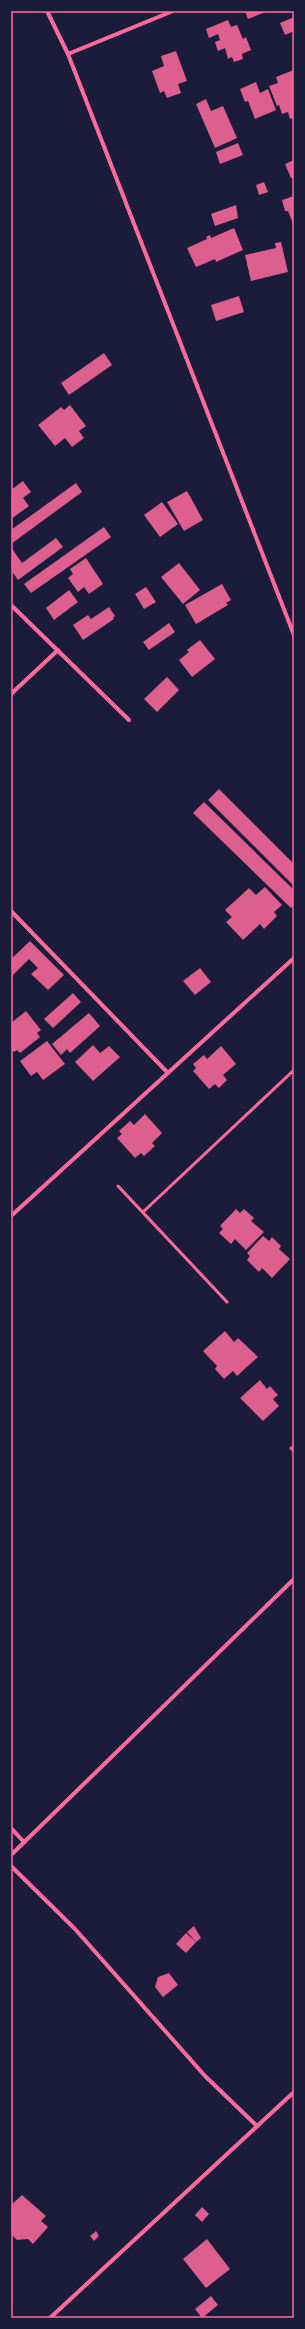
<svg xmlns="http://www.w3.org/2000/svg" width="305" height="2329" font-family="'Source Sans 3',sans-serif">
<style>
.building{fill:#dd5f8e}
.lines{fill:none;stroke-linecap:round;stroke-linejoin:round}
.service{stroke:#ff6b9d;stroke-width:3}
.minor{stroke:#ff6b9d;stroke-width:4}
.neatline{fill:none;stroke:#ff6b9d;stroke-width:1.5}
</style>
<rect width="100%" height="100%" fill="#1b1b3a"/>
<g class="building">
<path d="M 245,11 L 268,11 L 248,19 Z"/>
<path d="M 294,17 L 294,31 L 285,35 L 280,23 Z"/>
<path d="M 228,20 L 231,27 L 237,25 L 243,39 L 246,37 L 251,50 L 242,54 L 243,59 L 234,62 L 232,57 L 228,59 L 225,48 L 218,51 L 215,42 L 220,40 L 218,34 L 209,38 L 206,29 Z"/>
<path d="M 176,51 L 187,81 L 178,84 L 181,93 L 167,98 L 164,91 L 160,93 L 152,71 L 164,66 L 161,56 Z"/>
<path d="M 294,70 L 294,118 L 290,119 L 288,112 L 282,114 L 279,105 L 277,106 L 269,86 L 278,83 L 276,77 Z"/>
<path d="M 256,82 L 260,93 L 268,89 L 276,110 L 255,119 L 248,101 L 245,102 L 240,89 Z"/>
<path d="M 206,99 L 211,111 L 223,106 L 237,138 L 215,148 L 196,104 Z"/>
<path d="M 238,143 L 243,155 L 220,164 L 216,152 Z"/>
<path d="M 294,160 L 294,177 L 291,178 L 285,164 Z"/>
<path d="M 264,182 L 268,192 L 259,195 L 256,185 Z"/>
<path d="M 294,196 L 294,226 L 288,211 L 285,211 L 282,200 Z"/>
<path d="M 236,205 L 238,218 L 215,226 L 211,214 Z"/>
<path d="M 234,228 L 243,250 L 216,262 L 215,259 L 196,267 L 187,248 L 207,239 L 206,237 L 210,235 L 211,238 Z"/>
<path d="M 281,242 L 288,272 L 251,281 L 245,255 L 276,248 L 275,243 Z"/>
<path d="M 239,296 L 244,312 L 216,321 L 211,305 Z"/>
<path d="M 104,353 L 112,365 L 69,395 L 61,383 Z"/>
<path d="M 70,405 L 86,426 L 79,431 L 84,438 L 72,447 L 65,438 L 55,446 L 38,425 L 61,407 L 64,410 Z"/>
<path d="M 23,481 L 31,492 L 23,498 L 29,506 L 11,519 L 11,490 Z"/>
<path d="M 76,483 L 82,492 L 11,544 L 11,530 Z"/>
<path d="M 187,491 L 203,520 L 184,531 L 167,502 Z"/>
<path d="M 162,502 L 178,524 L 160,537 L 144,515 Z"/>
<path d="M 104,527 L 111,537 L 31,593 L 24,584 Z"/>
<path d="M 56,538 L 63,547 L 18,580 L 11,570 L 11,547 L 22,563 Z"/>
<path d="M 86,558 L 103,584 L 89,594 L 84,587 L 78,592 L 68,578 L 73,574 L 70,569 Z"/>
<path d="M 179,563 L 200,590 L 183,604 L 161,577 Z"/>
<path d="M 222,584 L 231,600 L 226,603 L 228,605 L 196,624 L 185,605 Z"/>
<path d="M 146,587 L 156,602 L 144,609 L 135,594 Z"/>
<path d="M 69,590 L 78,602 L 54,620 L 46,608 Z"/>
<path d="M 109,607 L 115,616 L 113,618 L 114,619 L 83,640 L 73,625 L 88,615 L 91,619 Z"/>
<path d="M 169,623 L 175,632 L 149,650 L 143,642 Z"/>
<path d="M 200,640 L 215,659 L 192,677 L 179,660 L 189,652 L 187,650 Z"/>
<path d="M 167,677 L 179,690 L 157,712 L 144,699 Z"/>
<path d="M 219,789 L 294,864 L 294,886 L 208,800 Z"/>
<path d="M 204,802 L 294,890 L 294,905 L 291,908 L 193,813 Z"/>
<path d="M 265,887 L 282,905 L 274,912 L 277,916 L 264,929 L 260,924 L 243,940 L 226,922 L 232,917 L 225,910 L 249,888 L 256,895 Z"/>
<path d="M 30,941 L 64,975 L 48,990 L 31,974 L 38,968 L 29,959 L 11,977 L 11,959 Z"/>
<path d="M 200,968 L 211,982 L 195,995 L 183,981 Z"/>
<path d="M 73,993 L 81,1002 L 53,1028 L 44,1019 Z"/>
<path d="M 26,1011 L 41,1030 L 37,1033 L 40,1037 L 20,1053 L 17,1050 L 14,1052 L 11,1049 L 11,1023 Z"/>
<path d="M 89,1013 L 100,1026 L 70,1053 L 67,1049 L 61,1055 L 52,1044 Z"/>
<path d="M 47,1041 L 65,1064 L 43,1080 L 37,1072 L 31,1076 L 20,1061 Z"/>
<path d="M 93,1045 L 100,1053 L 109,1046 L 120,1057 L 93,1081 L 75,1062 Z"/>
<path d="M 221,1046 L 236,1064 L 223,1075 L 227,1080 L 219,1088 L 215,1084 L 209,1089 L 193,1071 L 196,1068 L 193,1064 L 204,1055 L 207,1059 Z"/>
<path d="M 145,1114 L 162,1133 L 152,1143 L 155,1146 L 144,1156 L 141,1153 L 135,1158 L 117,1138 L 122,1134 L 119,1131 L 130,1121 L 134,1125 Z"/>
<path d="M 236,1209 L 240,1213 L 244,1209 L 254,1218 L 251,1221 L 264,1232 L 246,1250 L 235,1239 L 231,1244 L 219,1233 L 223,1229 L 220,1226 Z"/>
<path d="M 263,1236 L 269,1241 L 272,1237 L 281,1246 L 279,1249 L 290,1259 L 272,1278 L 262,1268 L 259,1272 L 247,1260 L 250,1256 L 247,1253 Z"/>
<path d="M 225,1331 L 234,1342 L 238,1338 L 258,1357 L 237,1376 L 233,1371 L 224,1379 L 215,1369 L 217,1366 L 203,1351 Z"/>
<path d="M 260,1380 L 267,1389 L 270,1386 L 278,1395 L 273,1399 L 279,1406 L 263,1421 L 240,1398 Z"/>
<path d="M 294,1444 L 294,1454 L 289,1448 Z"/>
<path d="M 194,1926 L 201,1938 L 196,1942 L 187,1932 Z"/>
<path d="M 186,1933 L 196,1942 L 186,1953 L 176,1944 Z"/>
<path d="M 169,1973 L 178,1985 L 163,1997 L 155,1987 L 158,1977 Z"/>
<path d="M 22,2195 L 46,2216 L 41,2221 L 48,2227 L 33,2244 L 28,2239 L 17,2240 L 11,2234 L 11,2205 Z"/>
<path d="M 202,2207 L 209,2214 L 202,2222 L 195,2215 Z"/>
<path d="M 96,2231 L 99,2236 L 94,2241 L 90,2236 Z"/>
<path d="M 207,2239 L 230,2269 L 206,2288 L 183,2259 Z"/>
<path d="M 211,2296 L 218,2305 L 202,2318 L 195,2309 Z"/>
</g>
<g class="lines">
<g class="service">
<path d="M 118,1186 L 227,1302"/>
<path d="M 143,1212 L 294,1070"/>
</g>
<g class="minor">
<path d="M 47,11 L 68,54 L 294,635"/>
<path d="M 68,54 L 173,11"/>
<path d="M 11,605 L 129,720"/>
<path d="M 11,694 L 58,650"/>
<path d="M 11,911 L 168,1073"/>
<path d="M 11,1216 L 294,958"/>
<path d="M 11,1828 L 24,1842"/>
<path d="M 11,1855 L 294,1579"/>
<path d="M 11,1866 L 75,1929 L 205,2076 L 257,2126"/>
<path d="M 50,2318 L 294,2092"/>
</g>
</g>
<rect width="305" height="2329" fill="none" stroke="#1b1b3a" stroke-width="24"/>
<rect x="12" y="12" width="281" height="2305" class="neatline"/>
</svg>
